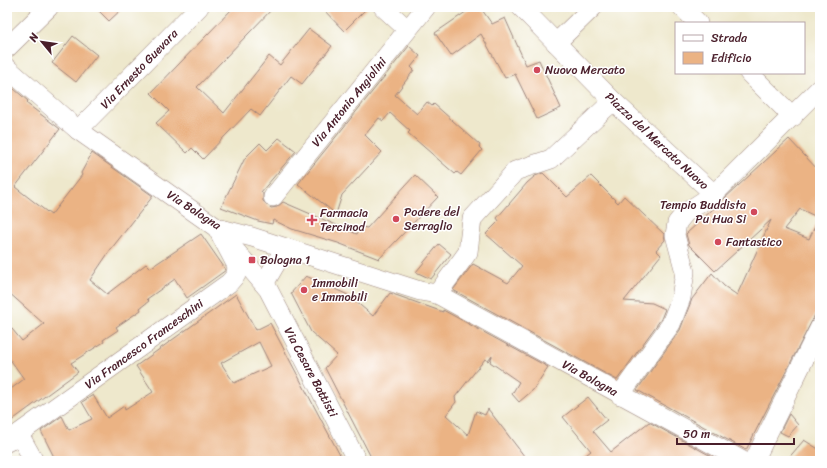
<svg xmlns="http://www.w3.org/2000/svg" width="827" height="468" font-family="Sriracha,sans-serif">
<style>
.building{fill:#ebb384;fill-rule:evenodd}
.lines{fill:none;stroke-linecap:round;stroke-linejoin:round}
.minor-casing{stroke:#9c847c;stroke-width:20}
.minor{stroke:#fff;stroke-width:19}
.poi-dot{fill:#d1495b;stroke:#fff;stroke-width:1.5}
.labels{text-anchor:middle;stroke-width:3;stroke-linejoin:round;paint-order:stroke}
.street-label{font-size:12px;fill:#4a1f2b;stroke:#fff}
.poi-label{font-size:12px;fill:#4a1f2b;stroke:#fff;text-anchor:start}
</style>
<rect width="100%" height="100%" fill="#fff"/>
<filter id="ink" filterUnits="userSpaceOnUse"><feTurbulence type="fractalNoise" baseFrequency=".025" numOctaves="2"/><feDisplacementMap in="SourceGraphic" scale="8" xChannelSelector="R" yChannelSelector="G"/><feConvolveMatrix kernelMatrix="1 2 1 2 8 2 1 2 1" color-interpolation-filters="sRGB"/></filter>
<filter id="wash" filterUnits="userSpaceOnUse"><feTurbulence type="fractalNoise" baseFrequency=".012" numOctaves="4" result="noise"/><feDisplacementMap in="SourceGraphic" scale="16" xChannelSelector="R" yChannelSelector="G"/><feGaussianBlur stdDeviation="0.9" result="paint"/><feColorMatrix in="noise" values="0 0 0 0 0 0 0 0 0 0 0 0 0 0 0 0 0 1.4 0 .05"/><feComposite in="paint" operator="in"/></filter>
<g filter="url(#wash)">
<rect width="100%" height="100%" fill="#eee8cc"/>
<g id="blocks">
<g class="building">
<path d="M 95,7 L 124,7 L 109,21 Z"/>
<path d="M 234,7 L 274,7 L 197,87 L 224,113 L 269,56 L 280,65 L 309,29 L 332,46 L 302,84 L 291,76 L 260,116 L 251,109 L 203,159 L 192,148 L 187,153 L 156,123 L 169,111 L 151,93 Z"/>
<path d="M 321,7 L 368,7 L 344,31 Z"/>
<path d="M 473,7 L 480,7 L 492,24 L 505,18 L 526,65 L 539,60 L 561,108 L 537,119 L 515,74 L 505,78 L 481,34 L 451,56 L 435,33 Z"/>
<path d="M 73,36 L 97,55 L 76,82 L 52,63 Z"/>
<path d="M 409,46 L 420,56 L 411,67 L 414,70 L 395,95 L 417,114 L 427,102 L 432,106 L 434,104 L 480,145 L 479,147 L 482,150 L 461,175 L 457,172 L 455,174 L 408,133 L 410,131 L 390,113 L 383,121 L 379,118 L 365,135 L 382,152 L 342,195 L 336,214 L 298,184 Z"/>
<path d="M 7,83 L 28,101 L 26,103 L 60,129 L 15,187 L 51,215 L 82,175 L 81,173 L 92,153 L 153,196 L 111,249 L 90,280 L 107,294 L 146,264 L 150,268 L 201,234 L 226,270 L 187,298 L 175,279 L 147,299 L 149,301 L 140,308 L 141,310 L 116,327 L 118,330 L 103,340 L 104,342 L 71,363 L 78,372 L 7,424 L 7,392 L 24,379 L 7,355 L 7,323 L 22,341 L 44,324 L 7,291 Z"/>
<path d="M 279,138 L 296,151 L 261,192 L 263,193 L 263,201 L 271,208 L 277,207 L 283,202 L 357,234 L 362,227 L 367,228 L 415,175 L 438,197 L 379,259 L 338,243 L 292,229 L 273,220 L 272,224 L 258,221 L 221,207 L 245,158 L 260,143 L 267,150 Z"/>
<path d="M 789,139 L 820,172 L 820,305 L 746,450 L 637,390 L 680,330 L 692,299 L 712,273 L 724,286 L 737,295 L 771,220 L 715,271 L 689,245 L 686,234 ZM 800,209 L 819,218 L 809,239 L 784,229 Z"/>
<path d="M 543,173 L 567,197 L 591,176 L 618,203 L 624,196 L 664,234 L 665,240 L 656,250 L 661,255 L 624,301 L 652,303 L 665,309 L 661,319 L 617,380 L 453,290 L 473,264 L 508,283 L 522,266 L 486,234 L 499,221 L 497,218 L 527,183 L 535,176 Z"/>
<path d="M 439,244 L 451,254 L 431,279 L 416,272 Z"/>
<path d="M 306,276 L 348,295 L 373,316 L 390,293 L 443,312 L 443,310 L 548,367 L 533,390 L 519,402 L 512,394 L 519,382 L 490,362 L 492,356 L 488,361 L 485,359 L 455,397 L 456,402 L 446,415 L 468,435 L 476,411 L 485,415 L 488,409 L 528,461 L 373,461 L 325,368 L 337,355 L 311,332 L 291,293 Z"/>
<path d="M 236,294 L 256,330 L 270,323 L 343,461 L 56,461 L 41,431 L 62,416 L 69,430 L 92,419 L 82,402 L 93,395 L 107,418 L 124,406 L 125,410 L 153,392 L 136,366 ZM 259,342 L 271,366 L 234,383 L 221,363 Z"/>
<path d="M 588,397 L 607,420 L 593,431 L 611,452 L 649,422 L 720,461 L 578,461 L 591,451 L 563,417 Z"/>
<path d="M 789,414 L 798,425 L 788,436 L 780,432 Z"/>
<path d="M 804,440 L 820,450 L 820,461 L 786,461 Z"/>
</g>
</g>
</g>
<g filter="url(#ink)">
<use href="#blocks" fill-opacity="0" stroke="#9c847c" stroke-width="1"/>
<g class="lines">
<g class="minor-casing">
<g id="minor">
<path d="M 383,7 L 407,29"/>
<path d="M 521,7 L 613,101 L 714,194 L 820,88"/>
<path d="M 682,7 L 698,23"/>
<path d="M 556,43 L 593,7"/>
<path d="M 7,48 L 49,7"/>
<path d="M 7,68 L 78,130 L 217,228 L 252,237 L 420,291 L 437,294 L 743,461"/>
<path d="M 749,73 L 793,117"/>
<path d="M 78,130 L 199,7"/>
<path d="M 273,197 L 426,7"/>
<path d="M 234,249 L 268,289 L 357,461"/>
<path d="M 264,284 L 285,248"/>
<path d="M 437,294 L 468,252 L 472,219 L 511,176 L 515,171 L 551,159 L 613,101"/>
<path d="M 620,395 L 671,324 L 681,298 L 685,272 L 675,235 L 677,223 L 685,213 L 714,194"/>
<path d="M 19,434 L 34,461"/>
<path d="M 7,442 L 229,283 L 236,275 L 237,266 L 217,228"/>
<path d="M 754,461 L 820,327"/>
</g>
</g>
<use href="#minor" class="minor"/>
</g>
</g>
<g class="poi-dot">
<circle cx="537" cy="70" r="4"/>
<circle cx="754" cy="212" r="4"/>
<circle cx="396" cy="219" r="4"/>
<path d="M310 214h4v4h4v4h-4v4h-4v-4h-4v-4h4z"/>
<circle cx="718" cy="242" r="4"/>
<rect x="248" y="256" width="8" height="8" rx="2"/>
<circle cx="304" cy="290" r="4"/>
</g>
<g class="labels">
<g class="street-label">
<text transform="translate(139 69) rotate(-46)" y="4">Via Ernesto Guevara</text>
<text transform="translate(349 102) rotate(-51)" y="4">Via Antonio Angiolini</text>
<text transform="translate(657 141) rotate(43)" y="4">Piazza del Mercato Nuovo</text>
<text transform="translate(194 210) rotate(33)" y="4">Via Bologna</text>
<text transform="translate(144 344) rotate(-36)" y="4">Via Francesco Franceschini</text>
<text transform="translate(311 372) rotate(62)" y="4">Via Cesare Battisti</text>
<text transform="translate(590 378) rotate(29)" y="4">Via Bologna</text>
</g>
<g class="poi-label">
<text x="545" y="74">Nuovo Mercato</text>
<text x="746" y="209" text-anchor="end">Tempio Buddista<tspan x="746" dy="14">Pu Hua Si</tspan></text>
<text x="404" y="216">Podere del<tspan x="404" dy="14">Serraglio</tspan></text>
<text x="320" y="217">Farmacia<tspan x="320" dy="14">Tercinod</tspan></text>
<text x="726" y="246">Fantastico</text>
<text x="260" y="264">Bologna 1</text>
<text x="312" y="287">Immobili<tspan x="312" dy="14">e Immobili</tspan></text>
</g>
</g>
<rect width="827" height="468" fill="none" stroke="#fff" stroke-width="24"/>
<rect x="675" y="22" width="130" height="52" fill="#ffffff" stroke="#b7a5aa"/>
<rect x="683" y="35" width="20" height="6" fill="#ffffff" stroke="#b7a5aa"/>
<text x="711" y="42" font-size="12" fill="#4a1f2b">Strada</text>
<rect x="683" y="52" width="20" height="12" fill="#ebb384" stroke="#b7a5aa"/>
<text x="711" y="62" font-size="12" fill="#4a1f2b">Edificio</text>
<g transform="translate(42 42) rotate(299)" stroke="#ffffff" stroke-width="3" paint-order="stroke">
<path d="M0-3L7 15L0 10L-7 15Z" fill="#4a1f2b"/>
<text y="-6" font-size="11" font-weight="bold" text-anchor="middle" fill="#4a1f2b">N</text>
</g>
<path d="M677 438v6h117v-6" fill="none" stroke="#4a1f2b" stroke-width="2"/>
<text x="683" y="438" font-size="12" fill="#4a1f2b" stroke="#ffffff" stroke-width="3" paint-order="stroke">50 m</text>
</svg>
